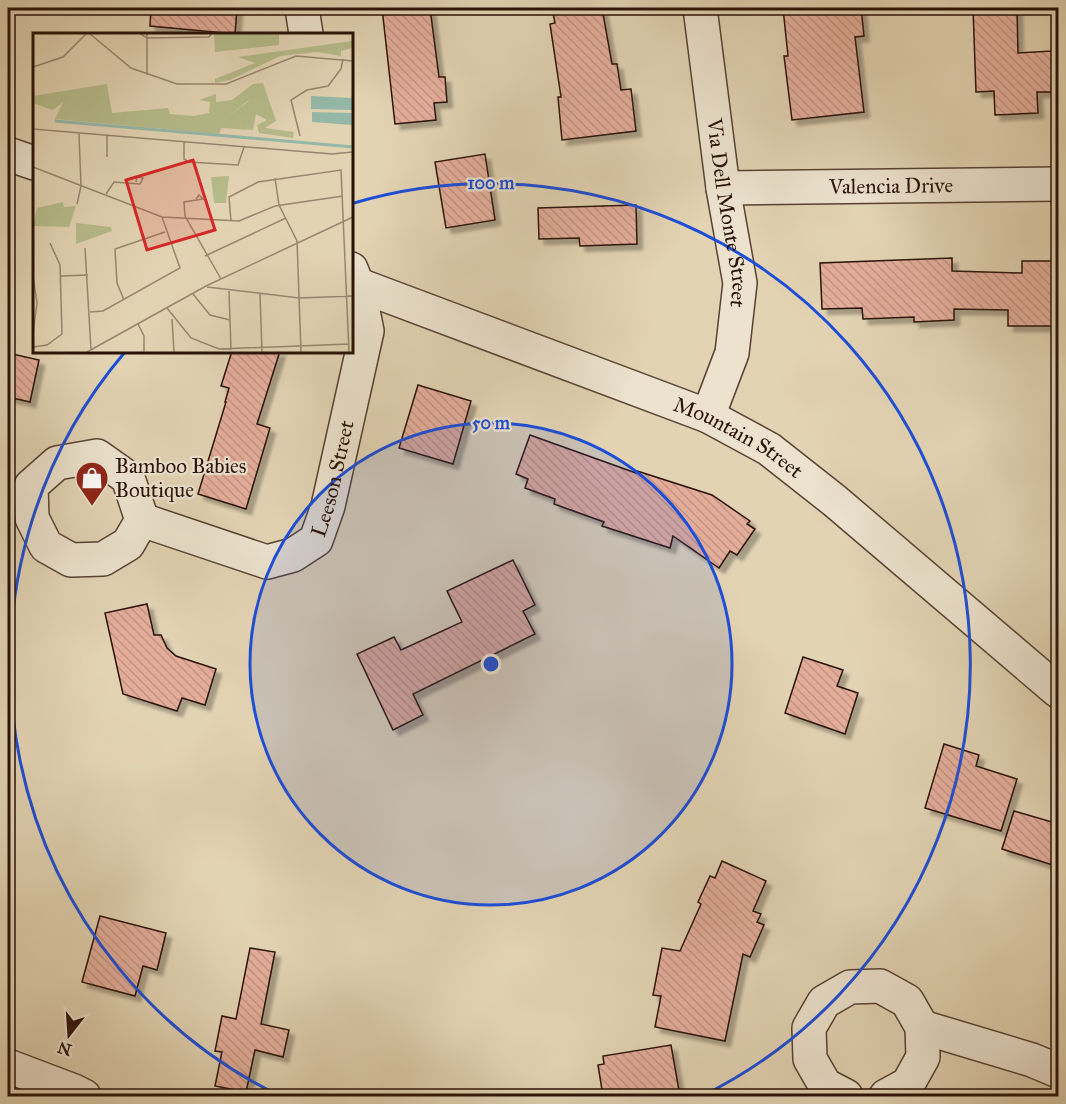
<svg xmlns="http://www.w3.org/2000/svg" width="1066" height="1104" font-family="'IM FELL Great Primer',serif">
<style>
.building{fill:url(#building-back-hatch);stroke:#2a1208;stroke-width:1.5;filter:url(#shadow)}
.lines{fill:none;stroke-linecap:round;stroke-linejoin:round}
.minor-casing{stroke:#584233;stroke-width:36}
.minor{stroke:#ece2ce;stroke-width:33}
.ring{fill:none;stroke:#1d4ed8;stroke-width:3}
.labels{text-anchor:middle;stroke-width:4.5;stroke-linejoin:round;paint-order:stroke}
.street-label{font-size:21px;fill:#2a1208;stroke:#ece2ce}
.poi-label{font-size:21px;fill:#2a1208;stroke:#ece2ce;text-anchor:start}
.inset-river{fill:none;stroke:#95b8a9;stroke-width:3}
.inset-road{fill:none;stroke:#98866f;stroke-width:1.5}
.view{fill:#d62828;fill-opacity:0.15;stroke:#d62828;stroke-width:3}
.inset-edge{fill:none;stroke:#2a1208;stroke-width:3}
.centre{fill:#1d4ed8;stroke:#ece2ce;stroke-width:3}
.ring-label{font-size:18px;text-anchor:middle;font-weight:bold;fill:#1d4ed8;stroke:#ece2ce;stroke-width:4.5;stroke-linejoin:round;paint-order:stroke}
</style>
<defs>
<pattern id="building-back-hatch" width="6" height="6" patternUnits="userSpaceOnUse" patternTransform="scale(1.5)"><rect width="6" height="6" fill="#e3ad9a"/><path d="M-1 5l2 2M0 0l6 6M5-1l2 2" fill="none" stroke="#c39483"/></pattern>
<filter id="shadow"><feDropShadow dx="5.5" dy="5.5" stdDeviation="1.5" flood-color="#0004"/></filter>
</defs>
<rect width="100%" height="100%" fill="#e2d3b3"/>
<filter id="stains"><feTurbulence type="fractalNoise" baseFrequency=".00333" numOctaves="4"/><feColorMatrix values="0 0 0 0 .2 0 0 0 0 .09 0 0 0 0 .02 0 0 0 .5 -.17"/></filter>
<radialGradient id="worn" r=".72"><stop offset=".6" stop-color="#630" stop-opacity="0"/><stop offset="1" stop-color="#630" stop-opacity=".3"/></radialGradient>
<g class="building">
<path d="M 151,8 L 237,8 L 235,34 L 150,26 Z"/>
<path d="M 382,8 L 430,8 L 439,77 L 445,77 L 447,102 L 434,103 L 436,120 L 395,124 Z"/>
<path d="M 552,8 L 602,8 L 612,64 L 617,64 L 621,90 L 631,89 L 636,131 L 562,140 L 558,97 L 561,97 L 550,24 L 555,23 Z"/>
<path d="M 783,8 L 861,8 L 864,36 L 855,37 L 864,112 L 792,120 L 784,56 L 788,56 Z"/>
<path d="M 973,8 L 1017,8 L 1018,53 L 1052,51 L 1054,92 L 1037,92 L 1038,113 L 995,115 L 994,91 L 976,92 Z"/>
<path d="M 485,154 L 495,220 L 446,228 L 435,162 Z"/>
<path d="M 636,205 L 637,244 L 580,246 L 579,238 L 539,239 L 538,208 Z"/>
<path d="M 952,258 L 952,271 L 1022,273 L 1022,261 L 1059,261 L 1059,326 L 1008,326 L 1008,310 L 954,309 L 954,320 L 914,322 L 914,317 L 863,319 L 862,308 L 822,309 L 820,263 Z"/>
<path d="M 232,351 L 280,351 L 257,424 L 270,428 L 246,509 L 198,494 L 226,402 L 225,402 L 229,388 L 221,386 Z"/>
<path d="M 8,353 L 39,360 L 30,402 L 8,397 Z"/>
<path d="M 418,385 L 471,401 L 453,464 L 399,448 Z"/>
<path d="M 530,435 L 636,473 L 637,471 L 712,495 L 750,521 L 747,524 L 755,529 L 737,555 L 730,551 L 719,568 L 673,536 L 670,548 L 602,526 L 604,522 L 554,504 L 555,499 L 525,488 L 528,479 L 516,474 Z"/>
<path d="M 513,560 L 535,605 L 523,611 L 535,634 L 413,694 L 423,715 L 393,730 L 357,654 L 394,637 L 401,650 L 462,622 L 447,591 Z"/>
<path d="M 147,604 L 154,635 L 161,635 L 167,648 L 176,656 L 216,669 L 205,705 L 182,698 L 177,711 L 123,694 L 105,613 Z"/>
<path d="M 803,657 L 843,670 L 837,686 L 858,693 L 845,734 L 785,713 Z"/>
<path d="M 944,744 L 979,755 L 976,766 L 1017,779 L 1001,831 L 925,808 Z"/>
<path d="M 1014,811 L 1059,824 L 1059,867 L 1002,849 Z"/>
<path d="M 722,861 L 766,881 L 753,911 L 761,914 L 757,922 L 764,925 L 750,957 L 743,954 L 725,1041 L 655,1027 L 661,996 L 653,995 L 662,948 L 680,951 L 701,904 L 698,902 L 710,876 L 715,878 Z"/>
<path d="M 100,916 L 166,933 L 157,970 L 143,966 L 135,996 L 82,982 Z"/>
<path d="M 250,948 L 275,952 L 261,1024 L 289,1030 L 283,1057 L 255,1050 L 246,1092 L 215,1086 L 222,1052 L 215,1051 L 222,1016 L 236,1019 Z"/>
<path d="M 671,1045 L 680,1096 L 603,1096 L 598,1065 L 604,1064 L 603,1056 Z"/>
</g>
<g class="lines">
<g class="minor-casing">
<g id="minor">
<path d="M 302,8 L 306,34"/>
<path id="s1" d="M 700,8 L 723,188 L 740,283 L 732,353 L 708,416"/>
<path d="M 8,154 L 34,163"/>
<path id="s2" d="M 723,188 L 1058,184"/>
<path id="s3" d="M 351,282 L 708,416 L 769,449 L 835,501 L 1058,691"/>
<path d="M 97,456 L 128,478 L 142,520 L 128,544 L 103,559 L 71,560 L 46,546 L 32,518 L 31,486 L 57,463 Z"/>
<path id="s4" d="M 142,520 L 267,562 L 293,555 L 316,540 L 328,506 L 367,331 L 358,286 L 351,269"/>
<path d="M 922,1027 L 1032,1060 L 1058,1071"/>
<path d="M 8,1066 L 74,1091 L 84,1096"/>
<path d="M 846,1096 L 825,1085 L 810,1059 L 809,1028 L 824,1002 L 850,987 L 880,986 L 907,1001 L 922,1027 L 923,1057 L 908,1084 L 886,1096"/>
</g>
</g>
<use href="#minor" class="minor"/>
</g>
<circle cx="491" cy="664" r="241" fill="#1d4ed8" fill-opacity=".12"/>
<g class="ring">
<circle cx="491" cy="664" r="241"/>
<path d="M280 1096A481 481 0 0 1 125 352M354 203A481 481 0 0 1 702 1096"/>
</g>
<defs>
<g id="shop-pin" transform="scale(1.725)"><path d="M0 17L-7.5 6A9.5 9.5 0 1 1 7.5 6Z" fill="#8f2418" stroke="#ece2ce"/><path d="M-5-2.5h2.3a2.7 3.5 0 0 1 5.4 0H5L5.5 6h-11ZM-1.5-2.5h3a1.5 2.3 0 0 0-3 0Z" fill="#fff"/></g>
</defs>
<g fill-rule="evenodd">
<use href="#shop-pin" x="92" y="478"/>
</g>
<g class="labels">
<g class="street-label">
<text dy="7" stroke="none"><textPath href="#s2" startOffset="168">Valencia Drive</textPath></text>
<text dy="7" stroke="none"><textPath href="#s1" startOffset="207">Via Dell Monte Street</textPath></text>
<text dy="7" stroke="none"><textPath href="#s3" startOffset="418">Mountain Street</textPath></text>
<text dy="7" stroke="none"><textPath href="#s4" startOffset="250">Leeson Street</textPath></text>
</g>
<g class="poi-label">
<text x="115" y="473">Bamboo Babies<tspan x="115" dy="24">Boutique</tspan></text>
</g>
</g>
<g transform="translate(33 33)">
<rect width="320" height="320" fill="#e2d3b3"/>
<path d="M 181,1 L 246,1 L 246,12 L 182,19 ZM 217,67 L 213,94 L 220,97 L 188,95 L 192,86 ZM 196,143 L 193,170 L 181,170 L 178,144 ZM 43,190 L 78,194 L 79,198 L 43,211 Z" fill="#b6bb8b"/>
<path d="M 319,8 L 319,15 L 308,18 L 308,23 L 284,19 L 247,23 L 197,47 L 182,50 L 182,46 L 222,30 L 205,24 ZM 230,50 L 243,88 L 232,95 L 261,99 L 260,105 L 226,100 L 224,92 L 234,87 L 223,81 L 220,97 L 213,94 L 216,67 L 192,86 L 186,101 L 22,86 L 30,69 L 20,77 L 0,70 L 0,63 L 74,51 L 79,80 L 135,75 L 137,81 L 161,83 L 176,80 L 177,69 L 166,67 L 183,61 L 183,69 L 199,67 L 220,51 ZM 30,169 L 31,174 L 43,173 L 36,194 L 0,193 L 4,175 Z" fill="#b6bb8b"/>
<path d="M 278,63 L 319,65 L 319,77 L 278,76 ZM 279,79 L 319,80 L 319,92 L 279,89 Z" fill="#95b8a9"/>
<path class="inset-river" d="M 22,88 L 320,114"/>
<path class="inset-road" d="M 56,0 L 98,35 L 144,51 L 193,51 L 263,23 L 320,28M 106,0 L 114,5 L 176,4 L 179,0M 114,0 L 114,42M 0,34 L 30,24 L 54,0M 0,96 L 299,121 L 320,119M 74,103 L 74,124M 267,103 L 258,67 L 274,57 L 295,53 L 308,36 L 310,26M 151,108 L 151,126 L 156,129 L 205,132 L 211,114M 0,134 L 129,184 L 206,188 L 242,173 L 310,163M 242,145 L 246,172 L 264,208 L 268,319M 73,161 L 81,149 L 107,151 L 110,145 L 104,144 L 103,149M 163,166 L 166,162 L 170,166 L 151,169 L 152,183 L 188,246M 44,171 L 48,153 L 46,101M 198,188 L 196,164 L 225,149 L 308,137 L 316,319M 52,215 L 58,317M 172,223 L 253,185M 0,243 L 4,270 L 0,300M 28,243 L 55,242M 174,254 L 266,265 L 320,263M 196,258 L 198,317M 160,261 L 177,282 L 197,287M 227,261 L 229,319M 91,267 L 84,250 L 82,216 L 132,199M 134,275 L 158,305 L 186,316 L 316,311M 57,279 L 70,278 L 147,235 L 129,184M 139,286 L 141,319M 105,291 L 111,303 L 111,319M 0,314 L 14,312 L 29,301 L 27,232 L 17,210M 54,319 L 173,253 L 320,184"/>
<path class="view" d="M 160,127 L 182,197 L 114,217 L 93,147 Z"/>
<rect width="320" height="320" class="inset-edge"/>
</g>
<circle cx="491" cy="664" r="9" class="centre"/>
<g class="ring-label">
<text x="491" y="189">100 m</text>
<text x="491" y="429">50 m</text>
</g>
<rect width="1066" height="1104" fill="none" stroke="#e2d3b3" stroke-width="30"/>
<rect x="9" y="9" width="1048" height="1086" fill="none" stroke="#2a1208" stroke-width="3"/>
<rect x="15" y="15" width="1036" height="1074" fill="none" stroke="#2a1208" stroke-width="1.5"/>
<g transform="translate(69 1035) rotate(197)" stroke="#ece2ce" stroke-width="4.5" paint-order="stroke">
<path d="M0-4.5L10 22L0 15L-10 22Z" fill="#2a1208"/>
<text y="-9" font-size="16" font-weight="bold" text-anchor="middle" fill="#2a1208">N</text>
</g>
<rect width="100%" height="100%" filter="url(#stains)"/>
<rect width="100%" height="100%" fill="url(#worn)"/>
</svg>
